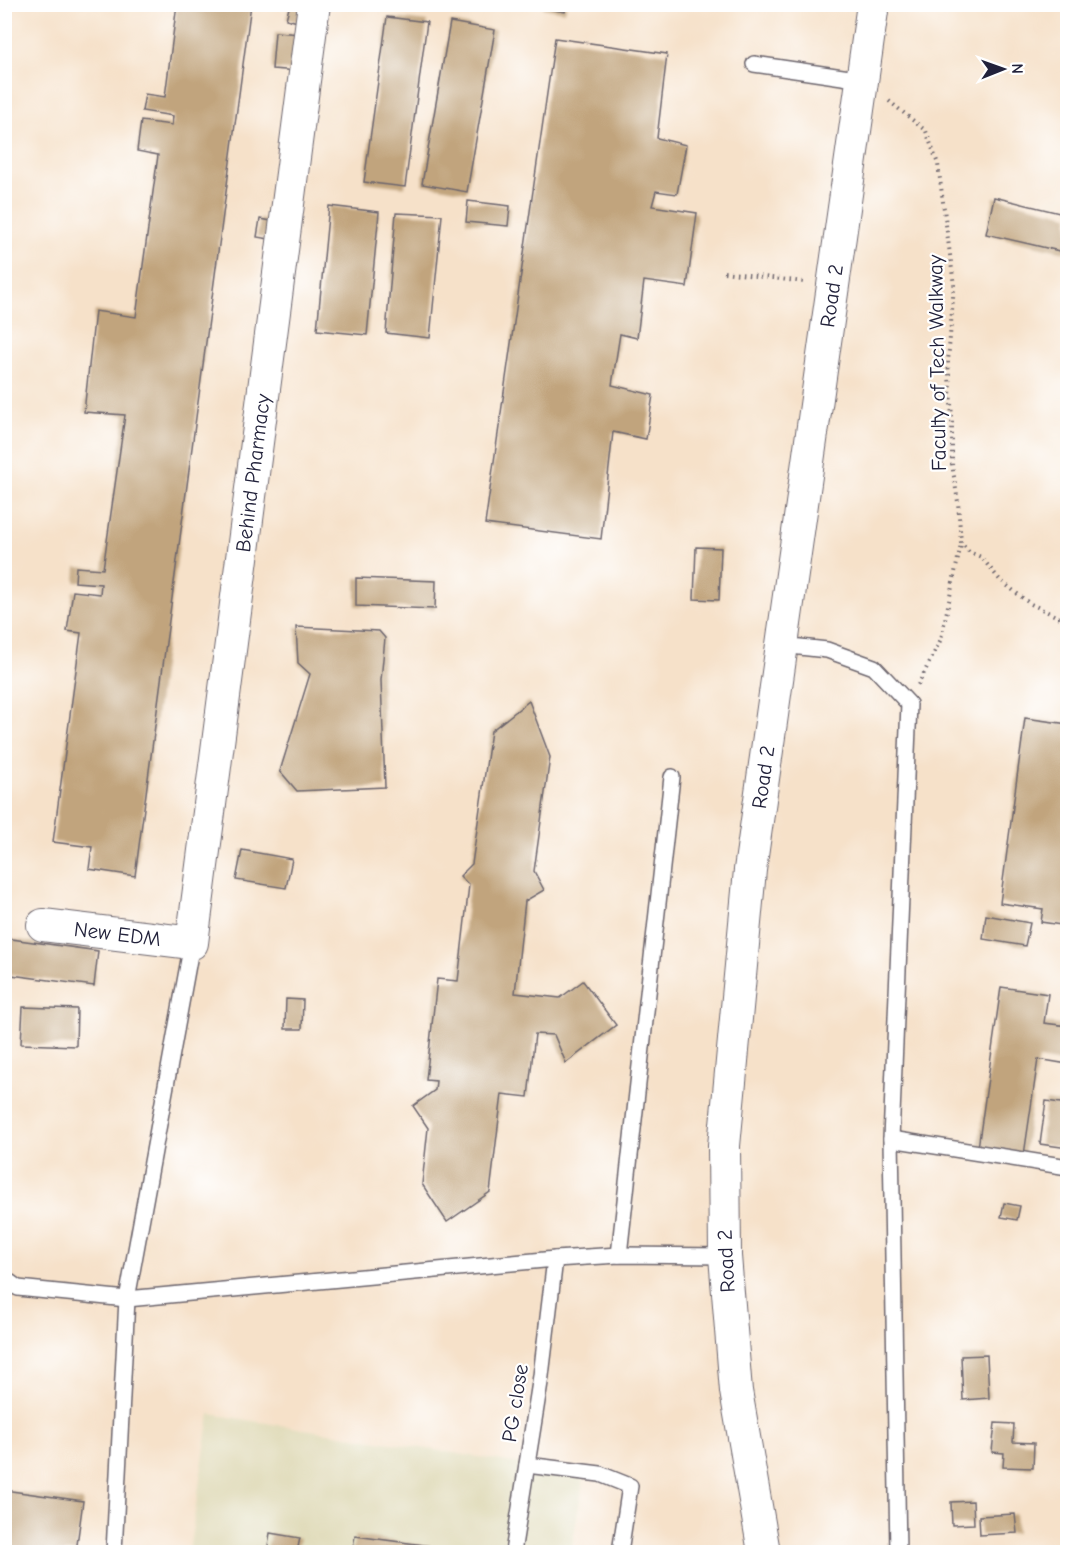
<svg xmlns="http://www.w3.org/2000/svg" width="1072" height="1557" font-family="'Comic Neue',sans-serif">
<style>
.built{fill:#e1dcbb}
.building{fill:#c1a47d}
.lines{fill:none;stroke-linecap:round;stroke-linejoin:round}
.lane-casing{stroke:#6c656d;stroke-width:18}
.street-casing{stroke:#6c656d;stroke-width:34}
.path{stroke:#6c656d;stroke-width:4;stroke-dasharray:1.5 4.5;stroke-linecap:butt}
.lane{stroke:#fff;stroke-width:15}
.street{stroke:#fff;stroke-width:32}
.labels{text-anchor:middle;stroke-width:4.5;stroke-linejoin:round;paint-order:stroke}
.street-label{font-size:21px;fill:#22223b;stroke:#fff}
</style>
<rect width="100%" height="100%" fill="#fff"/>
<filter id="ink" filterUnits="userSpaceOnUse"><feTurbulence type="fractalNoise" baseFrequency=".0167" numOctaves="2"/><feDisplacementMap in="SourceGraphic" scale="12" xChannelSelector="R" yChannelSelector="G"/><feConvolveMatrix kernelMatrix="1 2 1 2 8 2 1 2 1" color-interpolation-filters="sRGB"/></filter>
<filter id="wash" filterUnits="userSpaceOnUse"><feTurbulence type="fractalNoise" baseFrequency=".008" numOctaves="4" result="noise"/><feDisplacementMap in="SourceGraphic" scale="24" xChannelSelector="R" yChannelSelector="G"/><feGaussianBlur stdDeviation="1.35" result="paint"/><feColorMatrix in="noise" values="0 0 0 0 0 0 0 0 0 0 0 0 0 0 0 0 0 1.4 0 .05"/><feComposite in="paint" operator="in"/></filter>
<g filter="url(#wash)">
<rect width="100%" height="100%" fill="#f6e1c9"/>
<path class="built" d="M 210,1414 L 527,1465 L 584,1478 L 571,1552 L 189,1552 Z"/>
<g id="blocks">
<g class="building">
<path d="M 177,4 L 251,4 L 135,876 L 89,869 L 92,847 L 53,842 L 81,633 L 67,631 L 73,591 L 100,594 L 101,584 L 75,582 L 76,567 L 103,569 L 125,415 L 84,412 L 95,311 L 136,317 L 158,155 L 137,151 L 141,121 L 172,125 L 173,116 L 142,111 L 145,94 L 165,97 Z"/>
<path d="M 290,4 L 311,4 L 306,24 L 286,19 Z"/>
<path d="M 544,4 L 567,4 L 565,12 L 543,8 Z"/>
<path d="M 387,17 L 427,22 L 405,187 L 364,182 Z"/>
<path d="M 450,22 L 495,30 L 467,192 L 422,184 Z"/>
<path d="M 275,32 L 300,34 L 298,71 L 272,69 Z"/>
<path d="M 555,38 L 667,54 L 657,138 L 686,145 L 677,194 L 656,191 L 652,206 L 697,213 L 687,287 L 644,281 L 637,338 L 620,334 L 612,385 L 653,395 L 646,439 L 613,432 L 601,539 L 485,524 Z"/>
<path d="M 994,197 L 1068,215 L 1068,253 L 986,234 Z"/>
<path d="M 468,201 L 510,206 L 508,226 L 466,222 Z"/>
<path d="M 329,206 L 379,212 L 367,335 L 317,330 Z"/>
<path d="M 396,213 L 442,215 L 430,338 L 386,333 Z"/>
<path d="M 260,219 L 277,222 L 274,240 L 257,237 Z"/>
<path d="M 696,547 L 721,548 L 719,600 L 694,599 Z"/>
<path d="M 356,578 L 436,581 L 435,609 L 356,606 Z"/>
<path d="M 296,627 L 379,631 L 385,638 L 381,680 L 385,787 L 297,791 L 280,771 L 310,674 L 298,663 Z"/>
<path d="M 529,701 L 550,757 L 534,871 L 544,890 L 525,901 L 515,993 L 560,998 L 583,981 L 616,1025 L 566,1063 L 554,1035 L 535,1034 L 528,1097 L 502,1094 L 490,1192 L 447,1222 L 422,1184 L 428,1128 L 413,1106 L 435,1090 L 436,1081 L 426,1080 L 437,979 L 458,981 L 469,885 L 460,876 L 472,864 L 491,731 Z"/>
<path d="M 1025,718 L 1068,724 L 1068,926 L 1041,922 L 1043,909 L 1000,903 Z"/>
<path d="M 242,850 L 292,859 L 286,888 L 236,880 Z"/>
<path d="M 986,915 L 1030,923 L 1025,946 L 983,939 Z"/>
<path d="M 4,938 L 98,951 L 94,986 L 4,974 Z"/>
<path d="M 1001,987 L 1048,994 L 1044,1023 L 1068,1026 L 1068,1064 L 1038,1059 L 1024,1155 L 978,1148 Z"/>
<path d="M 286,999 L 303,1000 L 302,1029 L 285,1029 Z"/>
<path d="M 23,1007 L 77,1009 L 76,1046 L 21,1044 Z"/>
<path d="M 1046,1101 L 1068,1104 L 1068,1148 L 1040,1144 Z"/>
<path d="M 1004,1203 L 1020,1206 L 1017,1220 L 1001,1217 Z"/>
<path d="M 987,1355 L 989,1398 L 963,1400 L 961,1356 Z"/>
<path d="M 995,1423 L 1014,1424 L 1013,1442 L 1034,1443 L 1033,1468 L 1003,1467 L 1004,1453 L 992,1452 Z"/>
<path d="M 4,1490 L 83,1501 L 76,1552 L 11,1552 L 12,1544 L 4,1543 Z"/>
<path d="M 973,1501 L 974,1524 L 952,1525 L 951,1502 Z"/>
<path d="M 1015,1514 L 1017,1533 L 980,1535 L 979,1516 Z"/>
<path d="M 270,1533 L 300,1538 L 297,1552 L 267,1552 Z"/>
<path d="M 355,1536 L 431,1546 L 430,1552 L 352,1552 Z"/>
</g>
</g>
</g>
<g filter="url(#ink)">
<use href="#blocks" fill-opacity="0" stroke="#6c656d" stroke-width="1.5"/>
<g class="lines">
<g class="lane-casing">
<g id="lane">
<path d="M 754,64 L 863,80"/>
<path d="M 782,645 L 827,650 L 874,667 L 909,704 L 891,1139 L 898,1552"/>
<path d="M 891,1139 L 1068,1167"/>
<path d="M 619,1255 L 672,777"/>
<path d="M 4,1278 L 18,1288 L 127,1299 L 555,1259 L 619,1255 L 725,1256"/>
<path d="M 527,1465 L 600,1474 L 630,1486 L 620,1552"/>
<path d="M 114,1552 L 127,1299 L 192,943"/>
<path d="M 513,1552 L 541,1376 L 555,1259"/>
</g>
</g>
<g class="street-casing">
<g id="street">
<path id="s1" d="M 43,925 L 192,943 L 314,4"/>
<path id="s2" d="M 764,1552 L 736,1391 L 725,1256 L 724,1146 L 750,870 L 873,4"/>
</g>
</g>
<g class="path">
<path d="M 889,101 L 926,131 L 938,164 L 954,285 L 948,362 L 952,417 L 952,464 L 958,502 L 961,543 L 969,552 L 981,557 L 1000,580 L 1029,603 L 1068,622"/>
<path d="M 724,272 L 804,282"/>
<path d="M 918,685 L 941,639 L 961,544"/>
</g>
<use href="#lane" class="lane"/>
<use href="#street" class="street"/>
</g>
</g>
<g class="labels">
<g class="street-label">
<text dy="7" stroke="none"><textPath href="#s2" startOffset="1266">Road 2</textPath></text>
<text transform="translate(937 363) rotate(-91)" y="7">Faculty of Tech Walkway</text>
<text dy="7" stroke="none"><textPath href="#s1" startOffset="624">Behind Pharmacy</textPath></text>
<text dy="7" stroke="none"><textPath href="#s2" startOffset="780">Road 2</textPath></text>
<text dy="7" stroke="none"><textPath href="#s1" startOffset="75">New EDM</textPath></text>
<text transform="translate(726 1261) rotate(-93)" y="7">Road 2</text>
<text transform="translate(515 1403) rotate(-81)" y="7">PG close</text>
</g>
</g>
<rect width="1072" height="1557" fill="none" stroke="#fff" stroke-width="24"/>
<g transform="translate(1003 69) rotate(89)" stroke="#ffffff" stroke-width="4.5" paint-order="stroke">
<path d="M0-4.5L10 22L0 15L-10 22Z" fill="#22223b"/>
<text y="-9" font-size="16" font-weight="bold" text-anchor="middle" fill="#22223b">N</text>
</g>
</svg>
